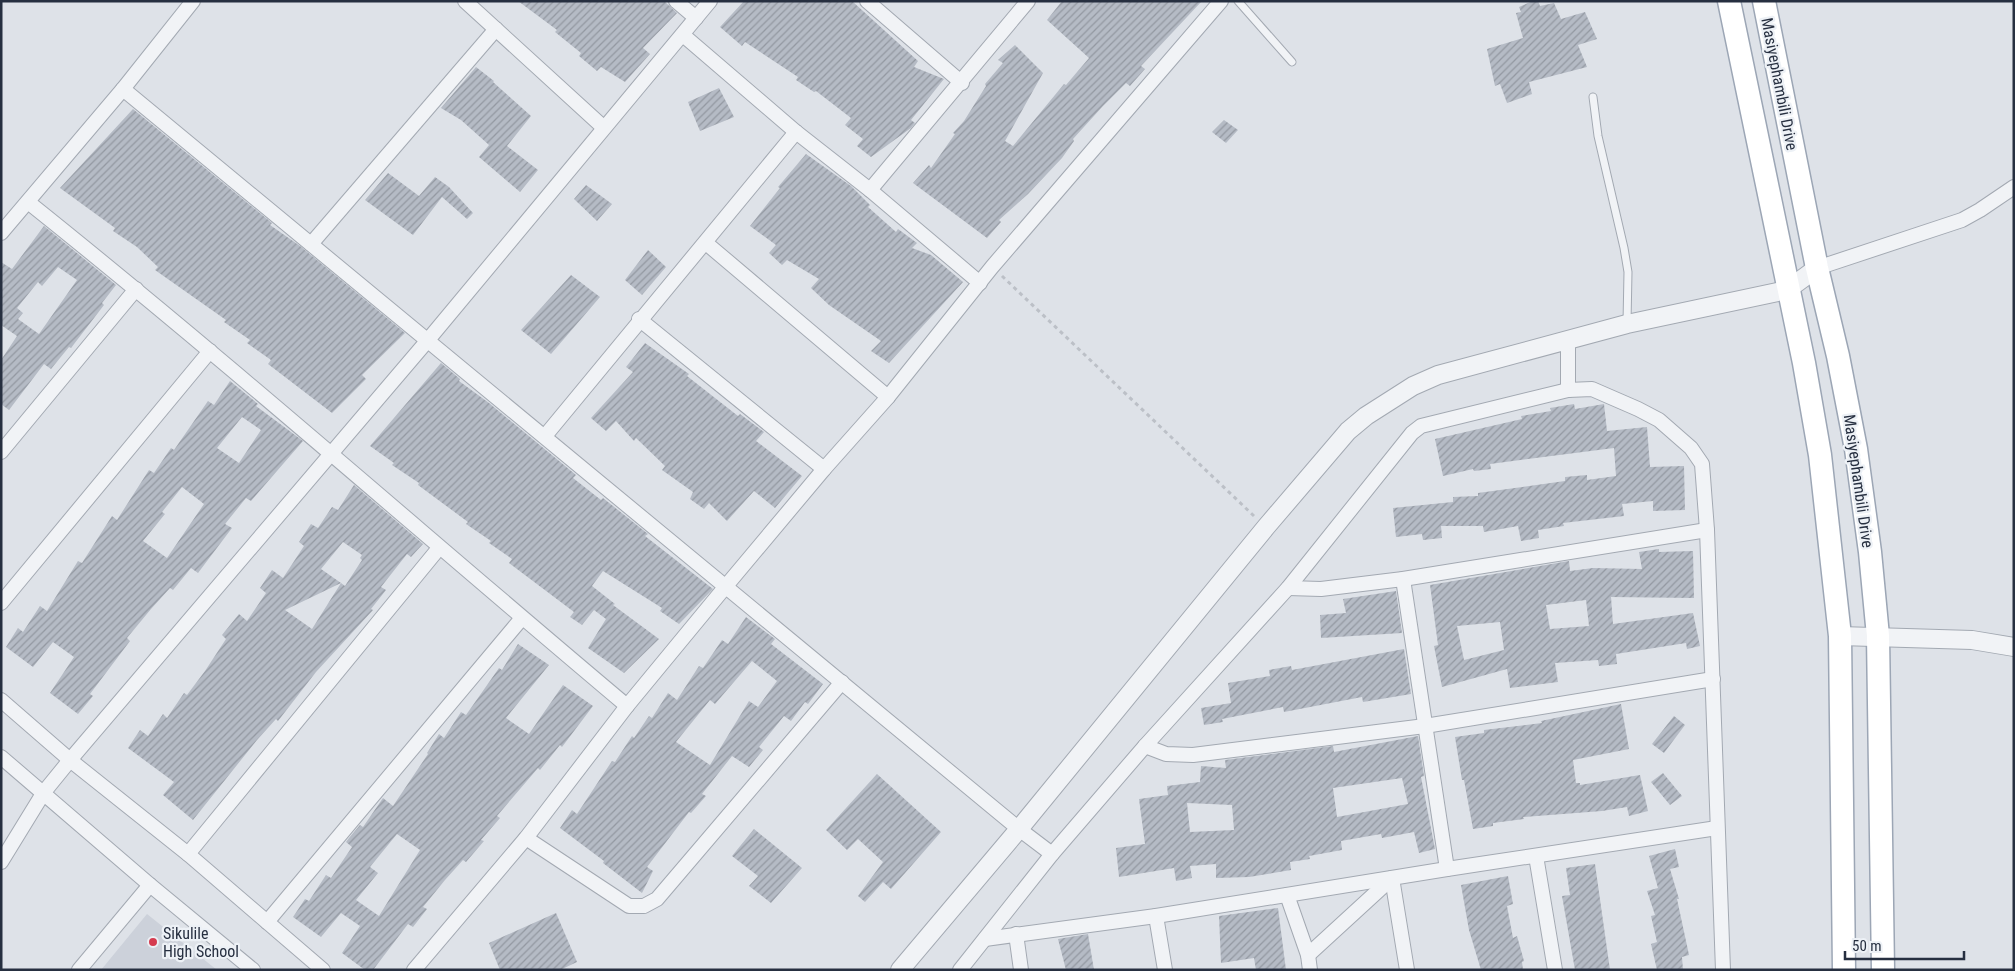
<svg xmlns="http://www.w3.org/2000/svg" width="2015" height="971" font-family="'Roboto Condensed',sans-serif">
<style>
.built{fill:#ccd1da}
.building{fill:url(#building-hatch);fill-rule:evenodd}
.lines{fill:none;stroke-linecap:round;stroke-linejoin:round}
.service-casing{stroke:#a3a9b2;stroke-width:9}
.minor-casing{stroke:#a3a9b2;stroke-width:16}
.tertiary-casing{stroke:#a3a9b2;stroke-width:20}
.primary-casing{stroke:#9ca6b5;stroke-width:25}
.path{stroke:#bcc0c7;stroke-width:3;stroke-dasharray:4 4;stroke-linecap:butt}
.service{stroke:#f1f3f6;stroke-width:7}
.minor{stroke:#f1f3f6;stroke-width:14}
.tertiary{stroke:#f1f3f6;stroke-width:18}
.primary{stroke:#fff;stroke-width:22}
.poi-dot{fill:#d53b4f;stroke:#edf1f6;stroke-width:2}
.labels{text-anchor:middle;stroke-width:4.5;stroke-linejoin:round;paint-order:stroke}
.street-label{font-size:16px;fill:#262f40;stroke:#edf1f6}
.poi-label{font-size:16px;fill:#262f40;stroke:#edf1f6;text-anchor:start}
</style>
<defs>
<pattern id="building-hatch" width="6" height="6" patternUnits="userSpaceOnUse" patternTransform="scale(1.25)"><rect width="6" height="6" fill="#b5bbc5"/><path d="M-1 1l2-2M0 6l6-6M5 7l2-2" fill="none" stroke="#9398a1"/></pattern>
</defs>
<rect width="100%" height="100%" fill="#dee2e8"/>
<path class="built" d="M 147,914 L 217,970 L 101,970 Z"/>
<g class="building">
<path d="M 518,1 L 664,1 L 677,13 L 643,48 L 650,54 L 625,82 L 601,67 L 597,71 L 579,56 L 581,53 L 555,32 L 557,30 Z"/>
<path d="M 744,1 L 852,1 L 918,61 L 914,67 L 944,79 L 911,120 L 915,123 L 911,128 L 871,157 L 857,146 L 863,139 L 845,125 L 851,118 L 816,91 L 814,92 L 796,80 L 798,77 L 745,42 L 742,46 L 720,27 Z"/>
<path d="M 1062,1 L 1202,1 L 1141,66 L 1145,69 L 1130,86 L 1126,83 L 1103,106 L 1073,139 L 1074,141 L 1062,158 L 1028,194 L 999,220 L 1001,222 L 987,238 L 913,183 L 929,165 L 931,168 L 955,134 L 953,133 L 964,121 L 986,86 L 985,84 L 1003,63 L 998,60 L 1015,45 L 1043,73 L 1005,141 L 1013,146 L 1064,84 L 1066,85 L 1089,58 L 1047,20 Z"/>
<path d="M 1533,1 L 1538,1 L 1540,6 L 1554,3 L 1561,19 L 1585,12 L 1597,39 L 1578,45 L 1587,67 L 1529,82 L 1532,94 L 1507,103 L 1500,84 L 1495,86 L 1487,49 L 1523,38 L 1516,13 L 1521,12 L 1519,7 Z"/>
<path d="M 476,67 L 494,81 L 493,82 L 531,116 L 507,146 L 538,170 L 520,192 L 479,157 L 489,145 L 461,120 L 441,108 Z"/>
<path d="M 719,88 L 734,117 L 700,131 L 688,102 Z"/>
<path d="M 133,109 L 272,223 L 270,225 L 300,246 L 405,333 L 362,375 L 366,379 L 332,413 L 268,364 L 271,360 L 247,343 L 250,340 L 224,322 L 226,320 L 155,270 L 158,267 L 137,247 L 113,231 L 115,228 L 60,188 Z"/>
<path d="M 1224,120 L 1238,130 L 1226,143 L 1212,132 Z"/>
<path d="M 806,154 L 851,186 L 870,205 L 868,207 L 896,232 L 898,229 L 917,243 L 912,248 L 931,255 L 963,282 L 889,363 L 871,351 L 881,341 L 829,305 L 811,288 L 819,279 L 787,260 L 782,265 L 769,253 L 776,245 L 750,226 L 780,188 L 778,187 Z"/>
<path d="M 388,173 L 419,196 L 435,177 L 449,187 L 473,213 L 467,219 L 442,197 L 413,235 L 365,200 Z"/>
<path d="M 586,185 L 612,204 L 597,221 L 574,199 Z"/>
<path d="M 44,226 L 116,285 L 102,303 L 104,305 L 71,348 L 69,347 L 51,369 L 44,364 L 9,410 L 1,404 L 1,360 L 17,336 L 1,325 L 1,262 L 12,269 ZM 58,267 L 77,280 L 39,334 L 18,319 L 23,313 L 17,308 L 38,282 L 42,286 Z"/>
<path d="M 648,250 L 666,267 L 642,295 L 625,280 Z"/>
<path d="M 571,275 L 600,297 L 551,354 L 521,330 Z"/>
<path d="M 645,343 L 689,374 L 687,376 L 738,416 L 740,414 L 764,432 L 756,441 L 802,476 L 775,508 L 754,491 L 727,521 L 709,503 L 704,509 L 690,499 L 693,492 L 662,470 L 665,466 L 636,438 L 634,441 L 616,421 L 606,431 L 591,418 L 633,372 L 626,367 Z"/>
<path d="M 441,363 L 460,379 L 459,381 L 489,403 L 576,475 L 573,478 L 601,500 L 603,498 L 648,534 L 645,536 L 713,589 L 679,624 L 660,611 L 662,608 L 603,571 L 592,586 L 615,604 L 613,605 L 659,639 L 624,673 L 588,648 L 606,619 L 594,610 L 582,625 L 570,617 L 574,612 L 509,563 L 512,559 L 489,543 L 491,541 L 466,524 L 468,522 L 418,485 L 419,483 L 392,465 L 394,463 L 370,446 Z"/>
<path d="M 230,381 L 258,404 L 256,406 L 303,441 L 251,501 L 246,498 L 225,524 L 232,528 L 198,573 L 191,568 L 173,590 L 170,588 L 151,609 L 127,638 L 130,641 L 90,694 L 93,696 L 78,714 L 50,693 L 74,657 L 53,642 L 33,667 L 6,647 L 18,628 L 23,632 L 40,606 L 47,611 L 78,561 L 82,563 L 112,516 L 117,520 L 149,470 L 154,473 L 171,448 L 174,450 L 208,401 L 214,405 ZM 242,417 L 261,430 L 239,463 L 217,448 ZM 182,487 L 204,504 L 167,558 L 143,541 L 165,514 L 162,512 Z"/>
<path d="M 1574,404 L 1575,409 L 1604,404 L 1607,431 L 1647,427 L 1650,467 L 1684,466 L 1685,510 L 1653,511 L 1653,501 L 1622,504 L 1624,516 L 1563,523 L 1564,526 L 1538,530 L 1539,538 L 1521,541 L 1518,526 L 1484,532 L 1483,526 L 1441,526 L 1442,538 L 1423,540 L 1422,534 L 1396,537 L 1393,508 L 1453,502 L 1453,497 L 1478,496 L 1478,493 L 1565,481 L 1565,477 L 1587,475 L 1587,480 L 1616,476 L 1614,448 L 1490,464 L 1491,469 L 1474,471 L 1473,469 L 1443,476 L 1435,439 L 1522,419 L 1521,416 L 1551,411 L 1550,408 Z"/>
<path d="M 354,485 L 423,544 L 411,557 L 407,554 L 381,587 L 386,590 L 371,609 L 373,610 L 316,672 L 278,721 L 276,719 L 257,740 L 193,820 L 163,795 L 174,782 L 128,748 L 140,730 L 148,736 L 163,714 L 167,718 L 184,693 L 187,695 L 205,671 L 226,639 L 222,635 L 239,614 L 247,621 L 266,593 L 260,588 L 272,570 L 283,578 L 304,546 L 299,542 L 311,524 L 318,528 L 332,507 L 338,510 ZM 343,542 L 362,555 L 360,558 L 362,560 L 345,586 L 341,583 L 312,629 L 285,610 L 341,583 L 321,569 Z"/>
<path d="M 1659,549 L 1659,552 L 1693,551 L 1694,598 L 1611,597 L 1613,624 L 1693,613 L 1700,646 L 1687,649 L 1686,643 L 1616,654 L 1617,664 L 1599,666 L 1598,660 L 1555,663 L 1558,682 L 1510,688 L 1507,669 L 1442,687 L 1434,646 L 1438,645 L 1430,585 L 1569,561 L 1570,571 L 1593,568 L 1642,569 L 1639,552 ZM 1586,600 L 1589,626 L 1550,629 L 1546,605 ZM 1500,622 L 1504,650 L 1464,660 L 1457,626 Z"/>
<path d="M 1396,591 L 1402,633 L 1321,638 L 1320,615 L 1346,613 L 1343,599 Z"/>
<path d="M 746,617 L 775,639 L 771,644 L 823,684 L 808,704 L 805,702 L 791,721 L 784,716 L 759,747 L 763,750 L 749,767 L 732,756 L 702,794 L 706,796 L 691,813 L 689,812 L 647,867 L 653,871 L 642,893 L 603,863 L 604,861 L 560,828 L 572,810 L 577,814 L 612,761 L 615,762 L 632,736 L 634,738 L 649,716 L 652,718 L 668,693 L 677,700 L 699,666 L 703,668 L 722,640 L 728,644 ZM 752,661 L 777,681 L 758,707 L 749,701 L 710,765 L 676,742 L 710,700 L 715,704 Z"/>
<path d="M 518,644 L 549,665 L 506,718 L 529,734 L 563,685 L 593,706 L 562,747 L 560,745 L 540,770 L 538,768 L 497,816 L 500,818 L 481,840 L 484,841 L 466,862 L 463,860 L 445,880 L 423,907 L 427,909 L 413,927 L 408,924 L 373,970 L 365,970 L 342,953 L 360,926 L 341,913 L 321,937 L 293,917 L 305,899 L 309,901 L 326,875 L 331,878 L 352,847 L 346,842 L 349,838 L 360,825 L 363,827 L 383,798 L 393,806 L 428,754 L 427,753 L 439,734 L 444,738 L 461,712 L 466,715 L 499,668 L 502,670 ZM 397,834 L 420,850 L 379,916 L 356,900 L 378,873 L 370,867 Z"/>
<path d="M 1404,649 L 1411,694 L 1363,702 L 1362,697 L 1284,712 L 1283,707 L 1222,719 L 1223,722 L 1204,725 L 1201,708 L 1231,703 L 1228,683 L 1270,676 L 1269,670 L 1291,666 L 1292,670 Z"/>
<path d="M 1621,704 L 1629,749 L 1573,760 L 1576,783 L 1580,783 L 1580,785 L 1640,775 L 1648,811 L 1629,816 L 1627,807 L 1602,811 L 1523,817 L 1524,819 L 1493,823 L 1493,826 L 1473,829 L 1464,780 L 1462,780 L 1455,737 L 1484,733 L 1484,730 L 1542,723 L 1541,721 Z"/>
<path d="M 1674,716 L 1685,725 L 1664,753 L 1652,744 Z"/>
<path d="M 1418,736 L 1424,776 L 1421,777 L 1435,849 L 1419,853 L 1414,832 L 1382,838 L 1381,834 L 1341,841 L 1342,850 L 1309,856 L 1310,859 L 1290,862 L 1291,870 L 1249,877 L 1216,878 L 1216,864 L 1190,866 L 1192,878 L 1176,881 L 1174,868 L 1119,877 L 1116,848 L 1145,844 L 1139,799 L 1168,795 L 1167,786 L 1200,782 L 1201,766 L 1226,768 L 1225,760 L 1333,746 L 1334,752 ZM 1402,778 L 1408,804 L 1337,817 L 1333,788 ZM 1187,803 L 1232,805 L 1234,830 L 1190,832 Z"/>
<path d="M 1663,773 L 1682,796 L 1670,805 L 1651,782 Z"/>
<path d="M 877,774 L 941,832 L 891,889 L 883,882 L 865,902 L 858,896 L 883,862 L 858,839 L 847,850 L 826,830 Z"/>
<path d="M 754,829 L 802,868 L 771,903 L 749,886 L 758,876 L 732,856 Z"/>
<path d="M 1675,849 L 1679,867 L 1670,869 L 1679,899 L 1677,899 L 1689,955 L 1682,957 L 1683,970 L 1657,970 L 1651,944 L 1657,942 L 1651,916 L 1655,915 L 1647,891 L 1658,888 L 1649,856 Z"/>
<path d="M 1595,864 L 1610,970 L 1575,970 L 1562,896 L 1570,895 L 1566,868 Z"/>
<path d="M 1508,876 L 1513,904 L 1507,906 L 1513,938 L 1517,936 L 1524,961 L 1522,962 L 1523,970 L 1481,970 L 1469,930 L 1461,885 Z"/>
<path d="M 1278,908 L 1286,970 L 1256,970 L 1254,958 L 1221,963 L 1219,916 Z"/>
<path d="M 556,913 L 577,962 L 560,970 L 500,970 L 489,943 Z"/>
<path d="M 1088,934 L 1094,970 L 1066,970 L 1058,939 Z"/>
</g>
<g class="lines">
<g class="service-casing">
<g id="service">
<path d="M 1238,1 L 1292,62"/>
<path d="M 1593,97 L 1598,136 L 1624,248 L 1628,272 L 1627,323"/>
</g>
</g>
<g class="minor-casing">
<g id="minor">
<path d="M 465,1 L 603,127"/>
<path d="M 676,1 L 696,18"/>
<path d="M 867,1 L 962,83"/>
<path d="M 683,35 L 796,132 L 870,190 L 980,283"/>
<path d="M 123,89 L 1019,829 L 1052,854"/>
<path d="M 870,190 L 1028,1"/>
<path d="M 28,202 C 232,365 427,538 627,706"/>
<path d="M 1,233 L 123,89 L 193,1"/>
<path d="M 706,243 L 888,397"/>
<path d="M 311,244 L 496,29"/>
<path d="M 1817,268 L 1962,220 L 1980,210 L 2014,187"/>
<path d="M 639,319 L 824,469"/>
<path d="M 1568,339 L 1568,390 L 1592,389 L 1638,409 L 1659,420 L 1691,448 L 1702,464 L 1707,530 L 1723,970"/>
<path d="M 545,436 L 796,132"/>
<path d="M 1,452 L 136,289"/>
<path d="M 1403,579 L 1447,869"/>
<path d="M 1288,588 L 1321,589 L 1403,579 L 1707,530"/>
<path d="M 1,603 L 210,351"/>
<path d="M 1,700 L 70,760 L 188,854 L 323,970"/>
<path d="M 1145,746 L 1166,754 L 1193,755 L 1425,726 L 1713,679"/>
<path d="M 1,757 L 150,885 L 253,970"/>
<path d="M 526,838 L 629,906 L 644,906 L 657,899 L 842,682"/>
<path d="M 188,854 L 439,548"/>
<path d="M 1536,856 L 1555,970"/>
<path d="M 1,862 L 44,792 L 70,760 L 428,340 L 710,1"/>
<path d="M 1392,878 L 1407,970"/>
<path d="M 1287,895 L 1308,955 L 1310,970"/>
<path d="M 1156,916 L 1165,970"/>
<path d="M 267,922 L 522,618"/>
<path d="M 1016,934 L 1021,970"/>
<path d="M 985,939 L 1156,916 L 1447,869 L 1717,828"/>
<path d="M 1308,955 L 1392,878"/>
<path d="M 79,970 L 150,885"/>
<path d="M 414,970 L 526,838 L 627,706 L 726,586 L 824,469 L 888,397 L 992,267 L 1221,1"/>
<path d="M 960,970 L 1052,854 L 1145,746 L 1288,588 L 1412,433 L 1421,426 L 1568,390"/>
</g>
</g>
<g class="tertiary-casing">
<g id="tertiary">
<path d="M 1840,636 L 1972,640 L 2014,647"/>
<path d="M 900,970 L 1019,829 L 1266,527 L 1348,431 L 1366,416 L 1413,386 L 1438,375 L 1627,324 L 1787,290 L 1817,268"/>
</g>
</g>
<g class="primary-casing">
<g id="primary">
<path d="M 1729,1 L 1804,363 L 1820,455 L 1840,636 L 1844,970"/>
<path d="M 1764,1 L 1817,268 L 1838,356 L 1856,449 L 1870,552 L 1878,636 L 1883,970"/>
</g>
</g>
<path class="path" d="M 1002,276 L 1254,516"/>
<use href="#service" class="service"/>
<use href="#minor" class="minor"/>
<use href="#tertiary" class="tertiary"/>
<use href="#primary" class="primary"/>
</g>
<circle class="poi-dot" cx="153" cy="942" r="5"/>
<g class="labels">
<g class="street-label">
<text transform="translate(1780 84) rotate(79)" y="6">Masiyephambili Drive</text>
<text transform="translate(1859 481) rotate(82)" y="6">Masiyephambili Drive</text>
</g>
<g class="poi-label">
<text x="163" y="939">Sikulile<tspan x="163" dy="18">High School</tspan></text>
</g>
</g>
<rect width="2015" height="971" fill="none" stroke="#262f40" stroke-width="5"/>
<path d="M1845 951v8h119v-8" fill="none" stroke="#262f40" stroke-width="2.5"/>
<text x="1852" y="951" font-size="15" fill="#262f40" stroke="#edf1f6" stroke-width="4" paint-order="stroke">50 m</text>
</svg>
